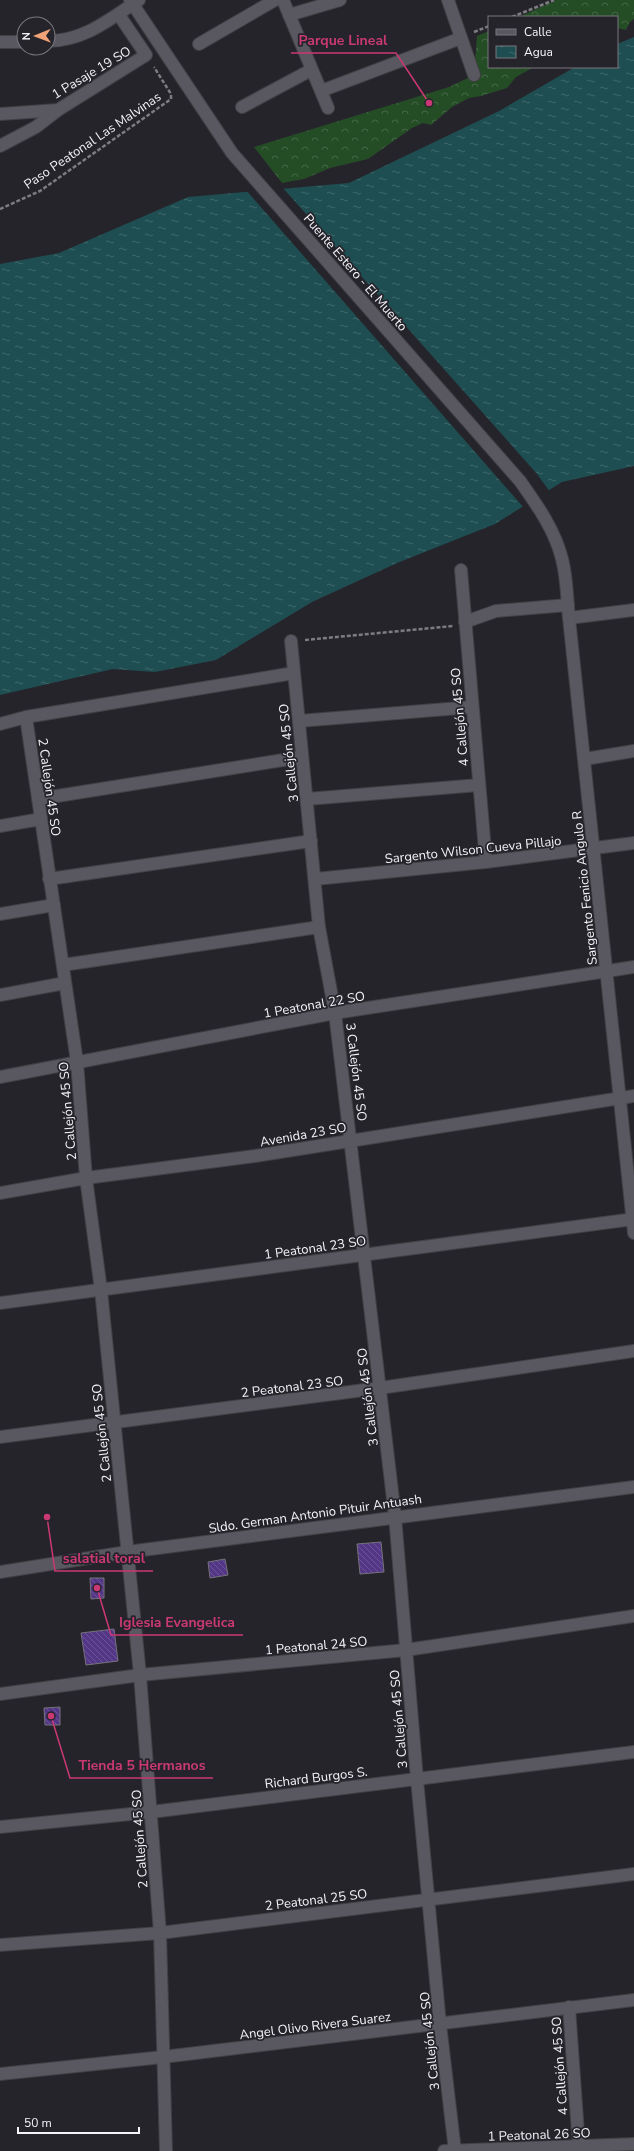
<svg xmlns="http://www.w3.org/2000/svg" width="634" height="2151" font-family="'Nunito Sans',sans-serif">
<style>
.forest{fill:url(#forest-crowns)}
.water{fill:url(#water-ripples)}
.pier{fill:#26242b}
.building{fill:url(#building-back-hatch);stroke:#74727a}
.lines{fill:none;stroke-linecap:round;stroke-linejoin:round}
.minor-casing{stroke:#414045;stroke-width:14}
.tertiary-casing{stroke:#414045;stroke-width:14}
.path{stroke:#7d7c82;stroke-width:2.5;stroke-dasharray:4 2;stroke-linecap:butt}
.minor{stroke:#59575f;stroke-width:12}
.tertiary{stroke:#59575f;stroke-width:12}
.labels{text-anchor:middle;stroke-width:3.5;stroke-linejoin:round;paint-order:stroke}
.street-label{font-size:13px;fill:#f4f3f8;stroke:#26242b}
.leader{fill:none;stroke:#ca3973;stroke-width:1.5}
.callout-dot{fill:#ca3973;stroke:#26242b;stroke-width:1.5}
.callout-label{font-size:14px;text-anchor:middle;font-weight:bold;fill:#ca3973;stroke:#26242b;stroke-width:3.5;stroke-linejoin:round;paint-order:stroke}
</style>
<defs>
<pattern id="forest-crowns" width="20" height="18" patternUnits="userSpaceOnUse"><rect width="20" height="18" fill="#244d26"/><path d="M2 6a3 3 0 1 1 6 0M12 15a3 3 0 1 1 6 0" fill="none" stroke="#446746"/></pattern>
<pattern id="water-ripples" width="26" height="14" patternUnits="userSpaceOnUse"><rect width="26" height="14" fill="#1e4e51"/><path d="M2 4q2-2 4 0t4 0M15 11q2-2 4 0t4 0" fill="none" stroke="#3f686b"/></pattern>
<pattern id="building-back-hatch" width="6" height="6" patternUnits="userSpaceOnUse"><rect width="6" height="6" fill="#533686"/><path d="M-1 5l2 2M0 0l6 6M5-1l2 2" fill="none" stroke="#6c5498"/></pattern>
</defs>
<rect width="100%" height="100%" fill="#26242b"/>
<g class="forest">
<path d="M 556,0 L 634,0 L 634,19 L 630,22 L 626,30 L 617,28 L 617,17 L 519,17 Z"/>
<path d="M 489,31 L 489,67 L 534,67 L 516,77 L 507,88 L 481,96 L 469,98 L 452,107 L 431,125 L 423,123 L 412,128 L 368,159 L 330,168 L 304,179 L 282,183 L 254,147 L 449,87 L 474,75 L 477,36 Z"/>
</g>
<path class="water" d="M 634,37 L 634,466 L 562,482 L 495,524 L 397,563 L 312,602 L 216,660 L 155,672 L 113,669 L 0,695 L 0,264 L 59,253 L 188,197 L 349,183 L 499,111 L 575,67 L 617,67 L 617,44 Z"/>
<path class="pier" d="M 282,187 L 537,474 L 550,492 L 524,508 L 246,190 Z"/>
<g class="building">
<path d="M 381,1542 L 384,1572 L 360,1574 L 357,1544 Z"/>
<path d="M 225,1559 L 228,1575 L 210,1578 L 208,1562 Z"/>
<path d="M 90,1578 L 104,1578 L 104,1598 L 91,1599 Z"/>
<path d="M 114,1629 L 118,1661 L 86,1665 L 81,1633 Z"/>
<path d="M 60,1707 L 60,1725 L 45,1725 L 44,1708 Z"/>
</g>
<g class="lines">
<g class="minor-casing">
<g id="minor">
<path d="M 283,0 L 328,108"/>
<path d="M 448,0 L 474,75"/>
<path d="M 289,15 L 340,0"/>
<path d="M 48,41 C 84,41 110,19 139,0"/>
<path d="M 0,42 L 24,42"/>
<path d="M 199,44 L 275,0"/>
<path d="M 321,91 L 461,38"/>
<path d="M 242,107 L 311,70"/>
<path d="M 0,114 L 58,110 L 146,55 L 119,15"/>
<path d="M 0,146 L 36,127 L 58,110"/>
<path d="M 461,570 L 486,862"/>
<path d="M 569,618 L 634,610"/>
<path d="M 465,622 L 496,611 L 568,605"/>
<path d="M 291,641 L 319,927 L 335,1013 L 395,1516 L 417,1779 L 440,2024 L 455,2151"/>
<path d="M 26,717 L 77,1062 L 86,1178 L 101,1290 L 140,1675 L 160,1933 L 166,2151"/>
<path d="M 299,721 L 472,707"/>
<path d="M 0,724 L 26,717 L 294,673"/>
<path d="M 585,759 L 634,751"/>
<path d="M 38,799 L 302,757"/>
<path d="M 307,799 L 479,785"/>
<path d="M 0,826 L 41,819"/>
<path d="M 49,879 L 311,841"/>
<path d="M 315,879 L 486,862 L 634,843"/>
<path d="M 0,914 L 54,905"/>
<path d="M 63,965 L 319,927"/>
<path d="M 0,995 L 65,983"/>
<path d="M 0,1077 L 335,1013 L 634,967"/>
<path d="M 0,1193 L 86,1178 L 255,1156 L 634,1096"/>
<path d="M 0,1303 L 634,1219"/>
<path d="M 0,1437 L 380,1388 L 634,1351"/>
<path d="M 0,1572 L 127,1552 L 634,1487"/>
<path d="M 0,1694 L 140,1675 L 406,1650 L 634,1616"/>
<path d="M 0,1827 L 151,1812 L 634,1752"/>
<path d="M 0,1945 L 160,1933 L 634,1874"/>
<path d="M 569,2007 L 579,2147"/>
<path d="M 0,2074 L 163,2057 L 634,2000"/>
<path d="M 444,2151 L 634,2144"/>
</g>
</g>
<g class="tertiary-casing">
<path id="tertiary" d="M 130,0 L 232,153 L 520,481 C 537,505 555,530 562,559 C 567,578 567,599 569,618 L 634,1233"/>
</g>
<g class="path">
<path d="M 512,17 L 554,0"/>
<path d="M 474,32 L 489,26"/>
<path d="M 0,209 L 40,191 L 171,99 L 171,94 L 154,67"/>
<path d="M 305,640 L 453,626"/>
</g>
<use href="#minor" class="minor"/>
<use href="#tertiary" class="tertiary"/>
</g>
<g class="labels">
<g class="street-label">
<text transform="translate(91 72) rotate(-31)" y="5">1 Pasaje 19 SO</text>
<text transform="translate(92 140) rotate(-34)" y="5">Paso Peatonal Las Malvinas</text>
<text transform="translate(356 272) rotate(49)" y="5">Puente Estero - El Muerto</text>
<text transform="translate(459 717) rotate(-95)" y="5">4 Callejón 45 SO</text>
<text transform="translate(288 753) rotate(-96)" y="5">3 Callejón 45 SO</text>
<text transform="translate(50 787) rotate(82)" y="5">2 Callejón 45 SO</text>
<text transform="translate(473 849) rotate(-6)" y="5">Sargento Wilson Cueva Pillajo</text>
<text transform="translate(584 888) rotate(-96)" y="5">Sargento Fenicio Angulo R</text>
<text transform="translate(314 1004) rotate(-10)" y="5">1 Peatonal 22 SO</text>
<text transform="translate(357 1072) rotate(83)" y="5">3 Callejón 45 SO</text>
<text transform="translate(67 1111) rotate(-95)" y="5">2 Callejón 45 SO</text>
<text transform="translate(303 1134) rotate(-10)" y="5">Avenida 23 SO</text>
<text transform="translate(315 1247) rotate(-8)" y="5">1 Peatonal 23 SO</text>
<text transform="translate(292 1386) rotate(-7)" y="5">2 Peatonal 23 SO</text>
<text transform="translate(367 1397) rotate(-97)" y="5">3 Callejón 45 SO</text>
<text transform="translate(101 1433) rotate(-96)" y="5">2 Callejón 45 SO</text>
<text transform="translate(315 1513) rotate(-8)" y="5">Sldo. German Antonio Pituir Antuash</text>
<text transform="translate(316 1645) rotate(-5)" y="5">1 Peatonal 24 SO</text>
<text transform="translate(398 1719) rotate(-95)" y="5">3 Callejón 45 SO</text>
<text transform="translate(316 1777) rotate(-7)" y="5">Richard Burgos S.</text>
<text transform="translate(139 1839) rotate(-94)" y="5">2 Callejón 45 SO</text>
<text transform="translate(316 1899) rotate(-7)" y="5">2 Peatonal 25 SO</text>
<text transform="translate(315 2025) rotate(-7)" y="5">Angel Olivo Rivera Suarez</text>
<text transform="translate(429 2041) rotate(-96)" y="5">3 Callejón 45 SO</text>
<text transform="translate(559 2066) rotate(-94)" y="5">4 Callejón 45 SO</text>
<text transform="translate(539 2134) rotate(-2)" y="5">1 Peatonal 26 SO</text>
</g>
</g>
<path class="leader" d="M429 103L396 53H291M47 1517L55 1571H153M97 1588L111 1635H243M51 1716L70 1778H213"/>
<g class="callout-dot">
<circle cx="429" cy="103" r="4"/>
<circle cx="47" cy="1517" r="4"/>
<circle cx="97" cy="1588" r="4"/>
<circle cx="51" cy="1716" r="4"/>
</g>
<g class="callout-label">
<text x="343" y="45">Parque Lineal</text>
<text x="104" y="1563">salatial toral</text>
<text x="177" y="1627">Iglesia Evangelica</text>
<text x="142" y="1770">Tienda 5 Hermanos</text>
</g>
<rect x="488" y="16" width="130" height="52" fill="#26242b" stroke="#78777d"/>
<rect x="496" y="29" width="20" height="6" fill="#59575f" stroke="#78777d"/>
<text x="524" y="36" font-size="12" fill="#f4f3f8">Calle</text>
<rect x="496" y="46" width="20" height="12" fill="url(#water-ripples)" stroke="#78777d"/>
<text x="524" y="56" font-size="12" fill="#f4f3f8">Agua</text>
<g transform="translate(36 36) rotate(269)"><circle r="19" fill="#26242b" stroke="#78777d"/>
<path d="M0-3L7 15L0 10L-7 15Z" fill="#efa376"/>
<text y="-6" font-size="11" font-weight="bold" text-anchor="middle" fill="#f4f3f8">N</text>
</g>
<path d="M18 2127v6h121v-6" fill="none" stroke="#f4f3f8" stroke-width="2"/>
<text x="24" y="2127" font-size="12" fill="#f4f3f8" stroke="#26242b" stroke-width="3" paint-order="stroke">50 m</text>
</svg>
